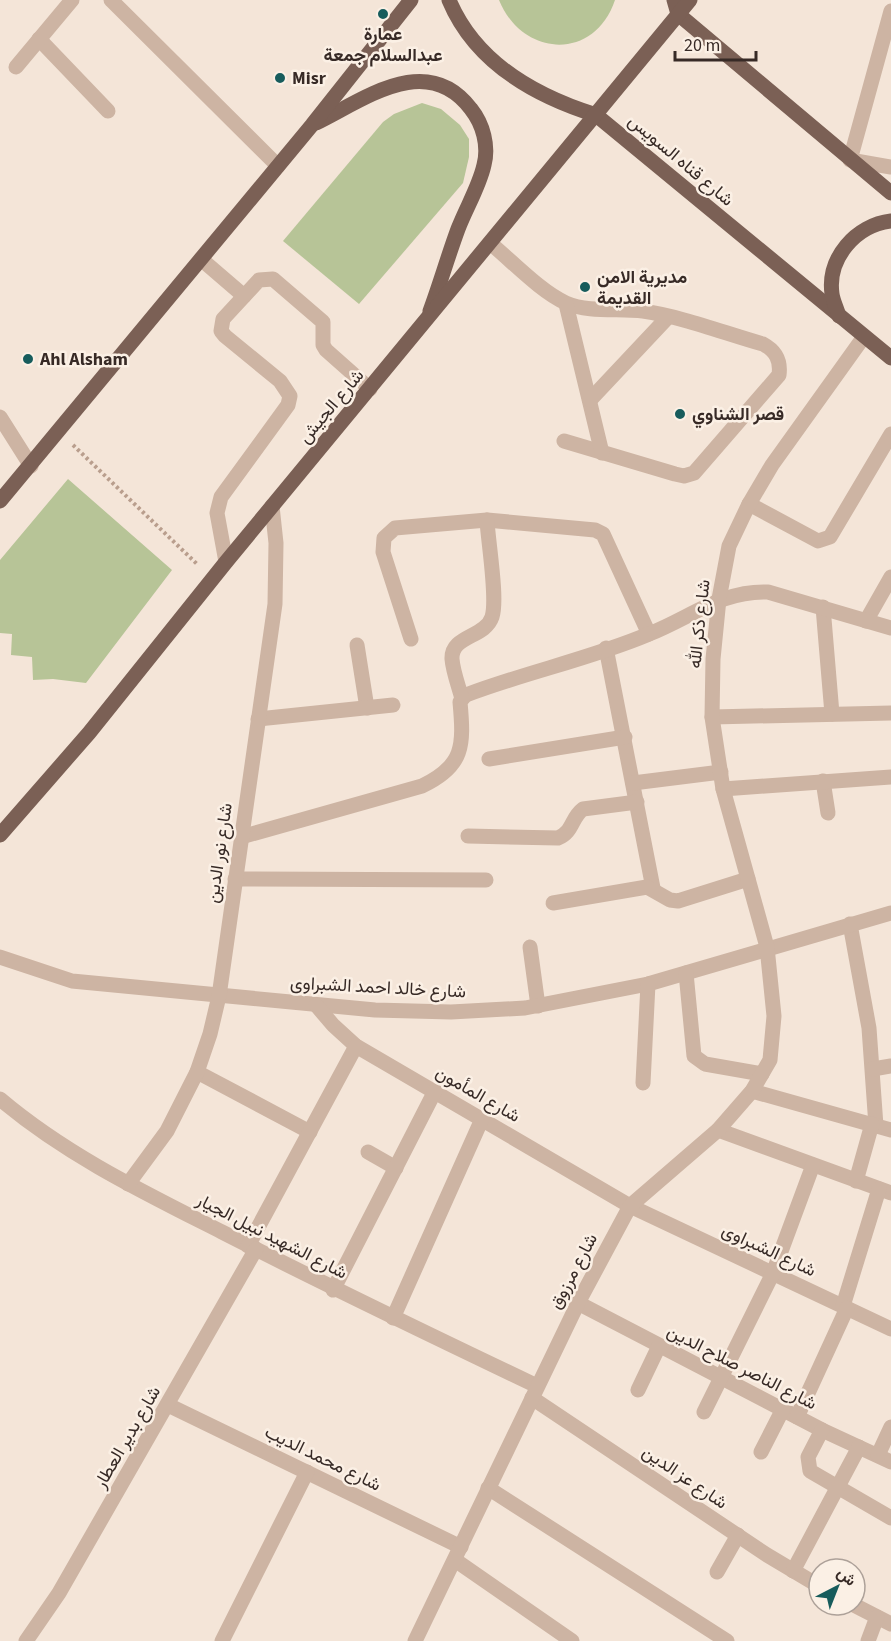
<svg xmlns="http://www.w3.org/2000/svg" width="891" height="1641" font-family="'Source Sans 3',Vazirmatn,sans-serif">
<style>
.green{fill:#b7c497}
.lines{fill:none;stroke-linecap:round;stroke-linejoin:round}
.path{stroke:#b99e8d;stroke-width:4;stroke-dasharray:3 3;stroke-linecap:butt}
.minor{stroke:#cdb4a3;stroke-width:15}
.major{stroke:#7b6055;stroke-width:15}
.poi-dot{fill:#175c5c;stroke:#fbf0e5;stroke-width:2}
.labels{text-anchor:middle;stroke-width:5;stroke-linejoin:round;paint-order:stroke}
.poi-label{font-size:18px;font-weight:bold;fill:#372a26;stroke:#fbf0e5;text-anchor:start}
.street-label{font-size:18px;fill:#372a26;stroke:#fbf0e5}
</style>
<rect width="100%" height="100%" fill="#f4e5d8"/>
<g class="green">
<path d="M 499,0 L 615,0 C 594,62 522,57 499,0 Z"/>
<path d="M 422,103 L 441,109 L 460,125 L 469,139 L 469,157 L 463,183 L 359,304 L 283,241 L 383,122 L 394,114 Z"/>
<path d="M 68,479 L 172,570 L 86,683 L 53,679 L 33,680 L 32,657 L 11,655 L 12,634 L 0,633 L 0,560 Z"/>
</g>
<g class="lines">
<path class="path" d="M 73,445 L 197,564"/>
<g class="minor">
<path d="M 111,0 L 278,166"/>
<path d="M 891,11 L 850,160 L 891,167"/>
<path d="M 39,39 L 108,111"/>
<path d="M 16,67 L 72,0"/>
<path d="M 490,243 C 512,261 541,292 566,303 C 589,313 619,308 643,311 C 683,317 724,333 763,344 C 776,351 781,360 779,375 L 694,473 L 684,476 L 675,474 L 564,441"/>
<path d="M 201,259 L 244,296"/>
<path d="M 566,304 L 602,453"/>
<path d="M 590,400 L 668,317"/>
<path d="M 0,417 L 31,466"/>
<path d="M 749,504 L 818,541 L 830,537 L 891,434"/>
<path d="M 226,562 L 217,513 L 221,497 L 288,405 L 290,396 L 280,381 L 225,336 L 221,331 L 223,319 L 259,280 L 273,279 L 323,322 L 323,345 L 326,350 L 370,389"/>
<path d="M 823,607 L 832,714"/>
<path d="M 866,621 L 891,577"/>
<path d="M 411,639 L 383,552 L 384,538 L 395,528 L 487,520 L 595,530 L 603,534 L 649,634"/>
<path d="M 357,645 L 367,708"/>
<path d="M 606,648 L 653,888"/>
<path d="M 462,699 L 466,695 C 526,672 590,659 649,634 C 690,618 722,590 768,592 L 891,628"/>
<path d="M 712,717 L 891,713"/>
<path d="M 258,719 L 393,705"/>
<path d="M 489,759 L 625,737"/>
<path d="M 823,781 L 828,813"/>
<path d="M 633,783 L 721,772"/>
<path d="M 723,789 L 891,777"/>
<path d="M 468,836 L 558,838 C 573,832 571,818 583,809 L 637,802"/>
<path d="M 241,837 L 422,786 C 464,766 464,746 460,702 L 462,699 C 459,687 453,672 452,659 C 451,635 485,638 492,617 C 498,599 488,542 487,520"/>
<path d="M 235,879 L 486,880"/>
<path d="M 553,903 L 647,887 L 670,900 L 678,901 L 748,879"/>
<path d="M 850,924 L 869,1028 L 876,1126"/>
<path d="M 530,947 L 538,1006"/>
<path d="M 0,957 L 72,981 L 375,1010 L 451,1012 L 525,1008 L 648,984 L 891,913"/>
<path d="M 686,973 L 694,1056 L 705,1064 L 762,1074"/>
<path d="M 316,1005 L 333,1025 L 356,1046 L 630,1206 L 891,1329"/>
<path d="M 873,1069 L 891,1066"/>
<path d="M 197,1072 L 310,1132"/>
<path d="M 643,1083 L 648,984"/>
<path d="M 752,1091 L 891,1130"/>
<path d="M 0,1099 C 66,1155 145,1193 222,1232 C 326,1285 432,1336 537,1386"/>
<path d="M 718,1130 L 891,1193"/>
<path d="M 368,1152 L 396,1168"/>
<path d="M 856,1181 L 872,1124"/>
<path d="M 128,1184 L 167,1131 L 197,1072 L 210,1034 L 219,996 L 275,604 L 276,543 L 272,506"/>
<path d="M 248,1246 L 356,1046"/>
<path d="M 333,1290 L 435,1091"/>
<path d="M 578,1303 L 822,1430 L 891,1462"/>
<path d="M 843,1306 L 879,1189"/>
<path d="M 393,1318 L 482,1119"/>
<path d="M 638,1390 L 659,1346"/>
<path d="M 532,1398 L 767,1555 L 819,1586"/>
<path d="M 168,1405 L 461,1547"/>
<path d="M 704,1412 L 773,1273 L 813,1165"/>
<path d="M 797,1417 L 847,1308"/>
<path d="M 822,1430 L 808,1457 L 810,1471 L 891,1518"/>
<path d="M 761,1452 L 783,1409"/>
<path d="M 878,1455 L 891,1427"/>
<path d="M 488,1488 L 727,1641"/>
<path d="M 455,1560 L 572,1641"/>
<path d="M 793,1571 L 859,1447"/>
<path d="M 717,1572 L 738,1535"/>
<path d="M 854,1605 L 891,1624"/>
<path d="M 26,1641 L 59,1593 L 256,1249"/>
<path d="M 222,1641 L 307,1472"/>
<path d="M 415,1641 L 578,1303 L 630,1206 L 718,1130 L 752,1091 L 770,1060 L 774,1016 L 767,947 L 723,789 L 712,717 L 713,659 L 719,599 L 729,546 L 749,504 L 772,465 L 863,338"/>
<path d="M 868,1641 L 877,1617"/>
</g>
<g class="major">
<path d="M 449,0 C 475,62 535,96 596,115 L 891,358"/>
<path d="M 674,0 L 678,14 L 891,193"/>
<path d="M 316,123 C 365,99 427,51 471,109 C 483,124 489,146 484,165 C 479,187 466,208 458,229 C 448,256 440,284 430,311"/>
<path d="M 839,316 C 837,309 833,301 832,294 C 827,258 856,225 891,221"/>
<path d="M 0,501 L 312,125 L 411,0"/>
<path d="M 0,835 L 89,733 L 226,562 L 690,0"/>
</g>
</g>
<g class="poi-dot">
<circle cx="383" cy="14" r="6"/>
<circle cx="280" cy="78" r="6"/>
<circle cx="585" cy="287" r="6"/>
<circle cx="28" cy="359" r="6"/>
<circle cx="680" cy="414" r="6"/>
</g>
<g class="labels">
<g class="poi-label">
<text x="383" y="40" text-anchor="middle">عمارة<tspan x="383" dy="21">عبدالسلام جمعة</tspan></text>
<text x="292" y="84">Misr</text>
<text x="597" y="283">مديرية الامن<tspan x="597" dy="21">القديمة</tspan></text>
<text x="40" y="365">Ahl Alsham</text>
<text x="692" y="420">قصر الشناوي</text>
</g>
<g class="street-label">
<text transform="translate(681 160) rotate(40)" y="6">شارع قناه السويس</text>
<text transform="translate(331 406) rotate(-50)" y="6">شارع الجيش</text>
<text transform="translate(699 624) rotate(-84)" y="6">شارع ذكر الله</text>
<text transform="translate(219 853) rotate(-82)" y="6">شارع نور الدين</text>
<text transform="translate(378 987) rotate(3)" y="6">شارع خالد احمد الشبراوى</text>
<text transform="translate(478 1094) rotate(30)" y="6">شارع المأمون</text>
<text transform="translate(272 1236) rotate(27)" y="6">شارع الشهيد نبيل الجيار</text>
<text transform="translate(769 1250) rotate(25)" y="6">شارع الشبراوى</text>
<text transform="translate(573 1271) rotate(-62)" y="6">شارع مرزوق</text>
<text transform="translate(742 1367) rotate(27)" y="6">شارع الناصر صلاح الدين</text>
<text transform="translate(127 1437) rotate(-60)" y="6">شارع بدير العطار</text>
<text transform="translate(323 1458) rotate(26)" y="6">شارع محمد الديب</text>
<text transform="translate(685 1477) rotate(34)" y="6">شارع عز الدين</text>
</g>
</g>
<g transform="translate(837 1587) rotate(42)"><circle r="28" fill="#fbf0e5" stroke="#ada199" stroke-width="1.5"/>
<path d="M0-4.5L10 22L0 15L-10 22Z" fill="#175c5c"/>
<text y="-9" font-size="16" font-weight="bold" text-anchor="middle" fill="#372a26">ش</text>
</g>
<path d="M675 51v9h81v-9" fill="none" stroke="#372a26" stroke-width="3"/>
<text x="684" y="51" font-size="18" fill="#372a26" stroke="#fbf0e5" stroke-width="4.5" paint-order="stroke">20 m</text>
</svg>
